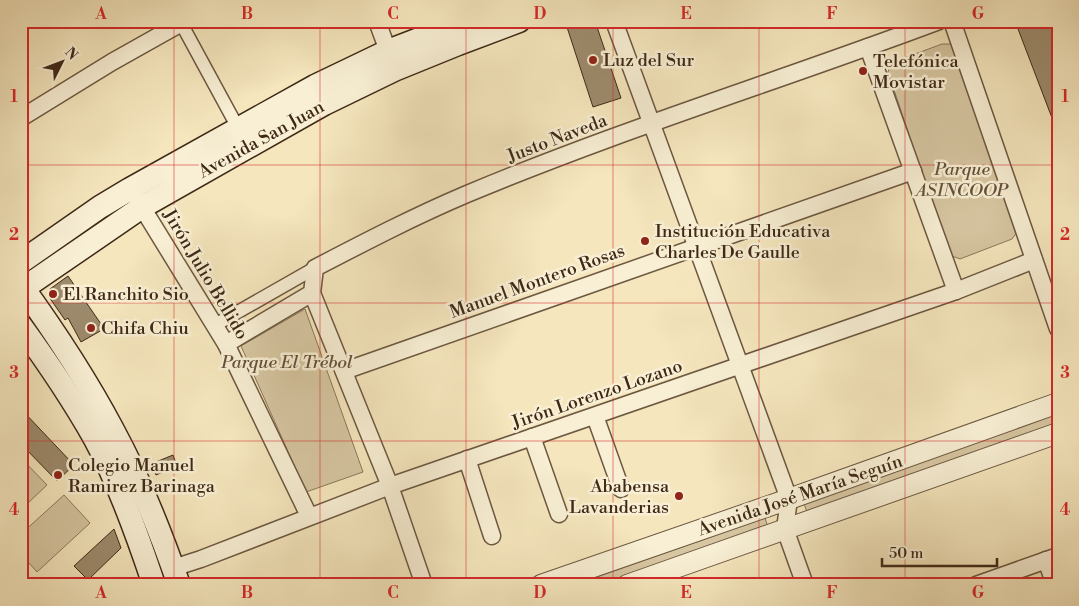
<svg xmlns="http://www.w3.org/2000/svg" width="1079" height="606" font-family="'Libre Bodoni',serif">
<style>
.green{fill:#d6c6a1;stroke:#8a785c}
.building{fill:#9d8b6d;stroke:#3e2917}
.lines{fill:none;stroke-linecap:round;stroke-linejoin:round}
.pedestrian-casing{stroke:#6c5840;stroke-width:15}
.minor-casing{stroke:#6c5840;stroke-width:19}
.tertiary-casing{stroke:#6c5840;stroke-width:22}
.secondary-casing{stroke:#3e2917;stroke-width:25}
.pedestrian{stroke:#f8efd4;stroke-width:12}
.minor{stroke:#f8efd4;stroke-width:16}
.tertiary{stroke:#f8efd4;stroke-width:20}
.secondary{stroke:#f8efd4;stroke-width:22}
.grid{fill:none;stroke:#d62828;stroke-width:1;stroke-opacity:0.55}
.poi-dot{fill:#8f2418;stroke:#f8efd4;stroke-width:2}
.labels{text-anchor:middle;stroke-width:5;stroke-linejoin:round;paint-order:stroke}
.poi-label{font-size:18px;fill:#3e2917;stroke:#f8efd4;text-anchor:start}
.street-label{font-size:18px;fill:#3e2917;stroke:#f8efd4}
.park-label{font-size:18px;font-style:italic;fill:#64503a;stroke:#f8efd4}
.neatline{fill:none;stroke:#d62828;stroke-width:2}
.grid-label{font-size:16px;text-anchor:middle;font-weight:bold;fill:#d62828}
</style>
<rect width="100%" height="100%" fill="#f5e6bd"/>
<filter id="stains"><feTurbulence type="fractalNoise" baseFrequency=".004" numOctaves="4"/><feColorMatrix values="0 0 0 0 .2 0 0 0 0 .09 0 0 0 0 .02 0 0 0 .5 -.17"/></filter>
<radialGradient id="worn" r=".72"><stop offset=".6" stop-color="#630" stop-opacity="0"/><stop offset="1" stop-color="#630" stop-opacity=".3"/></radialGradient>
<g class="green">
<path d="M 942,44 L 950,44 L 953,46 L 1017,232 L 1012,239 L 960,259 L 952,256 L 947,248 L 888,72 L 891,63 Z"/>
<path d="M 305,309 L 363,472 L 306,492 L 241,346 Z"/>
<path d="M 1058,413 L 1058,425 L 807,512 L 803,501 Z"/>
<path d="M 21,458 L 47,485 L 28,503 L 21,497 Z"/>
<path d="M 64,495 L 90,523 L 37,572 L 21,554 L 21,534 Z"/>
<path d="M 765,518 L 769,530 L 610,585 L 574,585 Z"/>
</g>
<g class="building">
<path d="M 565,21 L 595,21 L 621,98 L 593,107 Z"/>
<path d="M 1015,21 L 1058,21 L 1058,131 L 1057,131 Z"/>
<path d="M 68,276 L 101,324 L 99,325 L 102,330 L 81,342 L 68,318 L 65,320 L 49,297 L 50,289 Z"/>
<path d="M 21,409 L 74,465 L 57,481 L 21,444 Z"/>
<path d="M 173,455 L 177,466 L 156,475 L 151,464 Z"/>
<path d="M 114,529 L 121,548 L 88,580 L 74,566 Z"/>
</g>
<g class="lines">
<g class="pedestrian-casing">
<g id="pedestrian">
<path d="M 181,23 L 238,128"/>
<path d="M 215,325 L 315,268"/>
</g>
</g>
<g class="minor-casing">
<g id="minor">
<path d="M 377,21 L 388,51"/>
<path d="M 614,21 L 789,499 L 785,529 L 805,585"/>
<path d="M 952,21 L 1058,329"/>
<path d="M 868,47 L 956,291"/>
<path d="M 21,118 L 112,62 L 185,21"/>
<path d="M 137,199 L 226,344 L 309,516"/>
<path d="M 312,293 L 390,486 L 424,585"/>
<path d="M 226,344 L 312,293 L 315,268 C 365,242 415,216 467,194 C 622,129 782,80 939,21"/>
<path d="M 344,371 L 913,171"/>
<path d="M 595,416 L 621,489"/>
<path d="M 532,437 L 559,514"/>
<path d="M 467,459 L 492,536"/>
<path d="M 1046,560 L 1055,585"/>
<path d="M 173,568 L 201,559 L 390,486 L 956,291 L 1034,260"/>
<path d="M 976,585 L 1058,556"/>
</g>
</g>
<g class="tertiary-casing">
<g id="tertiary">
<path d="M 541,585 L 789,499 L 1058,403"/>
<path d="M 627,585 L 1058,433"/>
</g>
</g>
<g class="secondary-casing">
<g id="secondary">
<path d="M 21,262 L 100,207 L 130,189 L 315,86 L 388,51 L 466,21"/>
<path d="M 21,285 C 55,332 86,379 113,430 C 139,478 161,533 179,585"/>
<path d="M 21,290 L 142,207 L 324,104 L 394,70 L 458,44 L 519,21"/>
<path d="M 21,326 C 48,363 73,400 95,439 C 119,483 138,537 154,585"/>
</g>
</g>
<use href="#pedestrian" class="pedestrian"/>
<use href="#minor" class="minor"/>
<use href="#tertiary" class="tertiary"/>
<use href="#secondary" class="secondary"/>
</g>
<path class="grid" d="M 174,21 L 174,585M 320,21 L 320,585M 466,21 L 466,585M 613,21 L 613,585M 759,21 L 759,585M 905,21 L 905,585M 21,165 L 1058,165M 21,303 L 1058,303M 21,441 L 1058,441"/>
<g class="poi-dot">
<circle cx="593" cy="60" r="5"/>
<circle cx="863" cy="71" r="5"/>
<circle cx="645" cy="241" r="5"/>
<circle cx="53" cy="294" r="5"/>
<circle cx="91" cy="328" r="5"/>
<circle cx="58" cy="475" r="5"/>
<circle cx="679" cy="496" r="5"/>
</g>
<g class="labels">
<g class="poi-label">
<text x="603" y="66">Luz del Sur</text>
<text x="873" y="67">Telefónica<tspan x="873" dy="21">Movistar</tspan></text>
<text x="655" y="237">Institución Educativa<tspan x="655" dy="21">Charles De Gaulle</tspan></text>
<text x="63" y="300">El Ranchito Sio</text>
<text x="101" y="334">Chifa Chiu</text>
<text x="68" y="471">Colegio Manuel<tspan x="68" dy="21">Ramirez Barinaga</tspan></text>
<text x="669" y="492" text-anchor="end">Ababensa<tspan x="669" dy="21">Lavanderias</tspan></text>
</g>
<g class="street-label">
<text transform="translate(557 138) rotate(-21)" y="6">Justo Naveda</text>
<text transform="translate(261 139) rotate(-29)" y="6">Avenida San Juan</text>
<text transform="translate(206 274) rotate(59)" y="6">Jirón Julio Bellido</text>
<text transform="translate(537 281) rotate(-20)" y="6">Manuel Montero Rosas</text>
<text transform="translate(597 394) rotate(-19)" y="6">Jirón Lorenzo Lozano</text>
<text transform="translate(800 495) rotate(-19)" y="6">Avenida José María Seguín</text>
</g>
<g class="park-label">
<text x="962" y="175">Parque<tspan x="962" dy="21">ASINCOOP</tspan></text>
<text x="287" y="368">Parque El Trébol</text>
</g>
</g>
<rect width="1079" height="606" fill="none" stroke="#f5e6bd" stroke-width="55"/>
<g transform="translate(62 62) rotate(48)" stroke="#f8efd4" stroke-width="4" paint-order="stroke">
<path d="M0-4L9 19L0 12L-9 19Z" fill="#3e2917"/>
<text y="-8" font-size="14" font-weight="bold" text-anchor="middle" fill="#3e2917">N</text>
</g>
<path d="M882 558v8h115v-8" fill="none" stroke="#3e2917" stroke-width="2.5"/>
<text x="889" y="558" font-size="15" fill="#3e2917" stroke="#f8efd4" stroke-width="4" paint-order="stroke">50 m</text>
<rect x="28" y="28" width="1024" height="550" class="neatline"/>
<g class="grid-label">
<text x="101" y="19">A</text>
<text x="247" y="19">B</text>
<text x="393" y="19">C</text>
<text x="540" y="19">D</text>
<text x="686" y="19">E</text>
<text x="832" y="19">F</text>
<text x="978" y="19">G</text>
<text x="14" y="102">1</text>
<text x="1065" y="102">1</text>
<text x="14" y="240">2</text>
<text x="1065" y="240">2</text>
<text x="14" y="378">3</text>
<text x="1065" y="378">3</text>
<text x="14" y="515">4</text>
<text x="1065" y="515">4</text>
<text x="101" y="598">A</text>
<text x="247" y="598">B</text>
<text x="393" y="598">C</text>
<text x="540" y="598">D</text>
<text x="686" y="598">E</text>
<text x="832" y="598">F</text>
<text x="978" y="598">G</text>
</g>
<rect width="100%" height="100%" filter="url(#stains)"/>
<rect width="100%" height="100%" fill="url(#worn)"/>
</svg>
